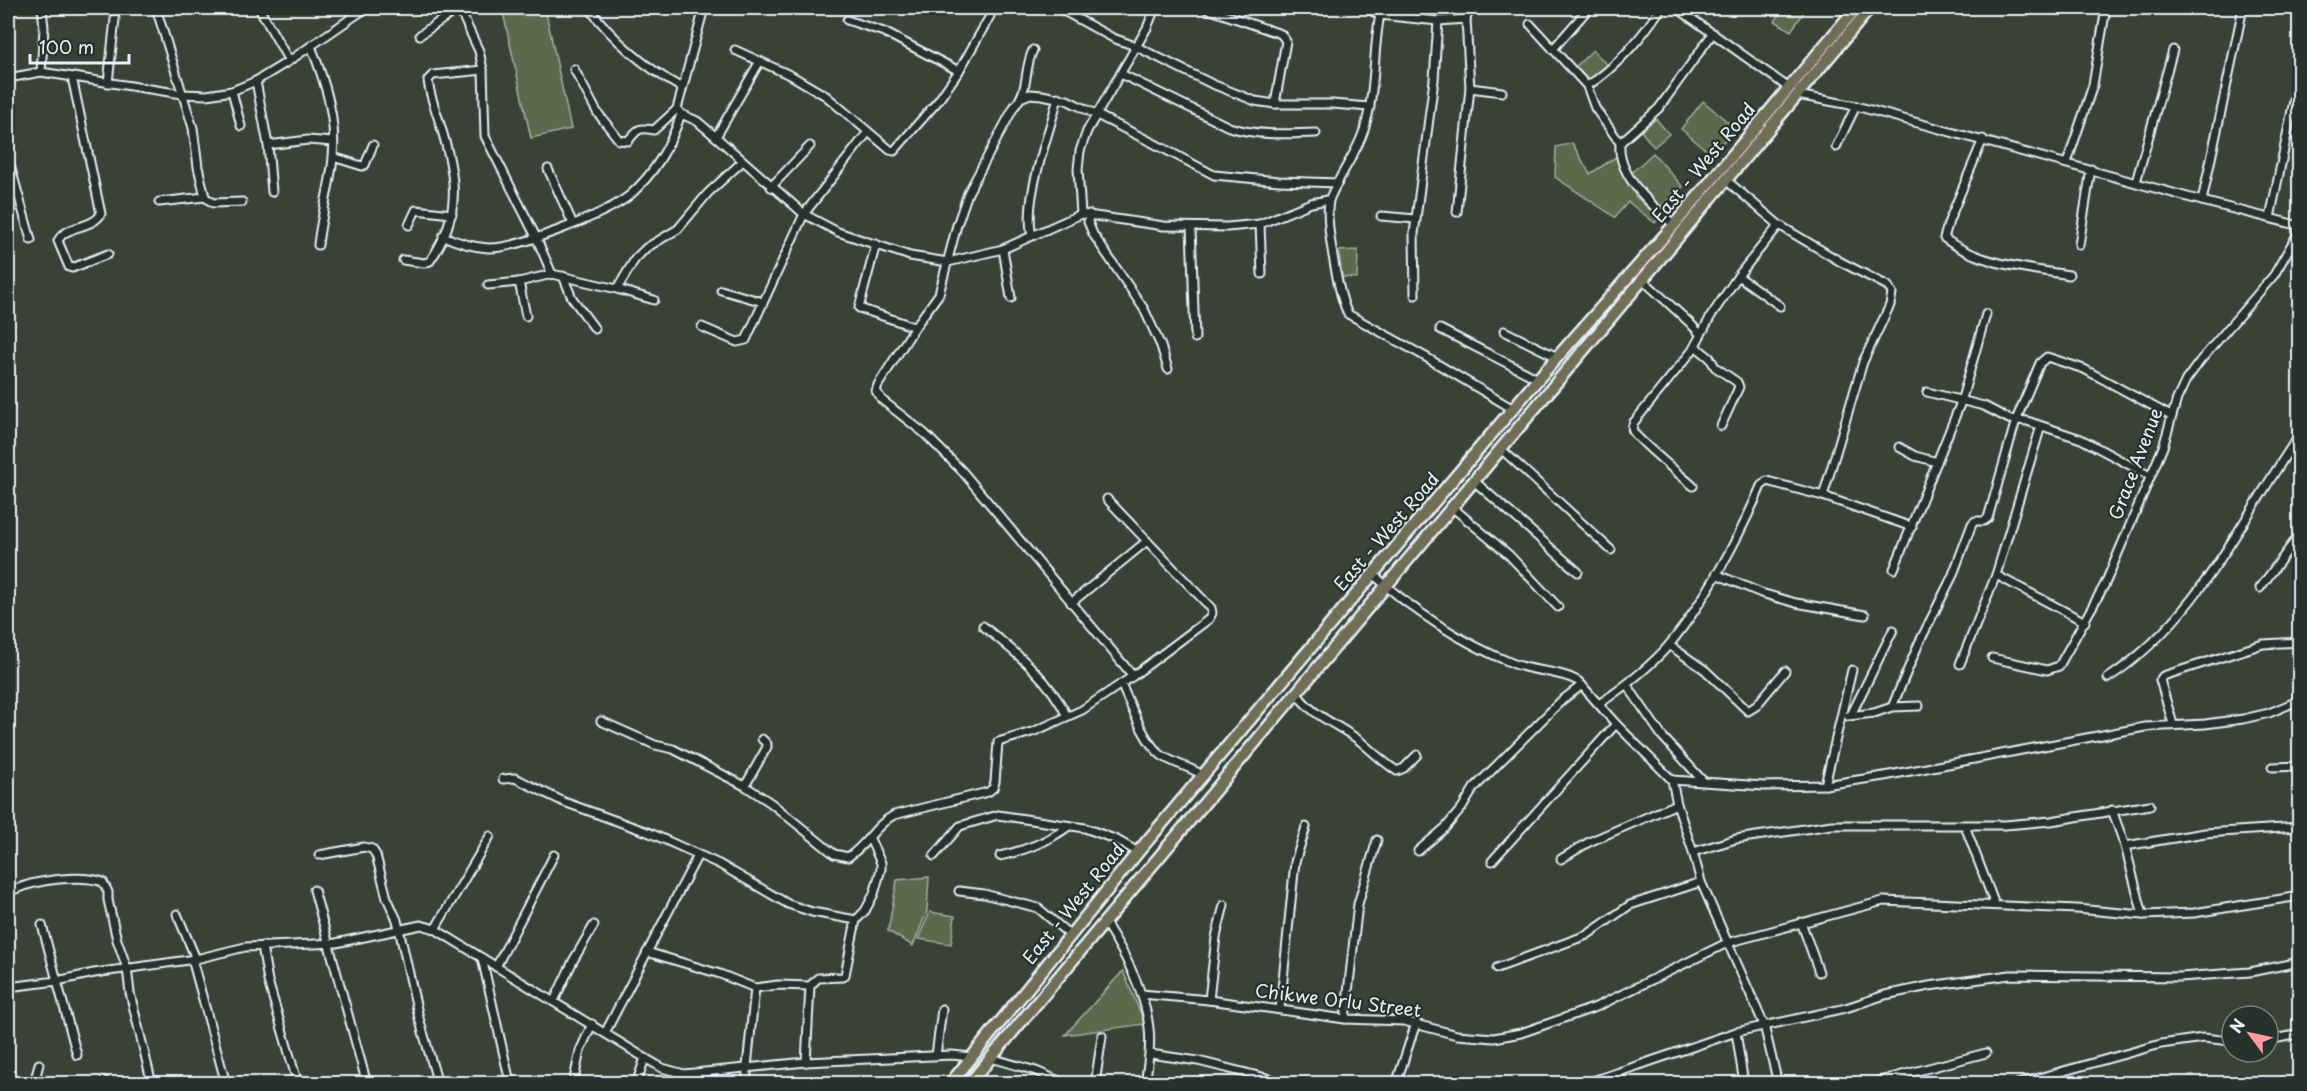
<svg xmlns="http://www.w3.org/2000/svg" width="2307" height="1091" font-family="'Playpen Sans',sans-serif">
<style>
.green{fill:#5a6b4e;stroke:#a1aea3;stroke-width:1.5}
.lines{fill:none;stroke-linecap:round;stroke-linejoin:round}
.minor-casing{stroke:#e8f1f8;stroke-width:11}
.primary-casing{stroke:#e8f1f8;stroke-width:15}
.minor{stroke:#26332d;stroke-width:7}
.primary{stroke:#716e59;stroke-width:10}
.labels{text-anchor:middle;stroke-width:4.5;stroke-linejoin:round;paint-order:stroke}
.street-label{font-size:18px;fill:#e8f1f8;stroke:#26332d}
</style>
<rect width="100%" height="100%" fill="#3a4238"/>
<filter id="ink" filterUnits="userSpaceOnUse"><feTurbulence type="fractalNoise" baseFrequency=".0167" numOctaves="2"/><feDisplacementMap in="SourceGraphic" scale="12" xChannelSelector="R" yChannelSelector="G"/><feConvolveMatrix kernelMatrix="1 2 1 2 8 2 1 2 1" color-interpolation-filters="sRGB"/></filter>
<g filter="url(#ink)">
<g class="green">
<path d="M 502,8 L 545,8 L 571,129 L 531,138 Z"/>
<path d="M 1784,8 L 1807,8 L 1791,31 L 1775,21 Z"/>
<path d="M 1593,50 L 1608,66 L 1588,84 L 1574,68 Z"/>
<path d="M 1703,101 L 1735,128 L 1712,155 L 1681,129 Z"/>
<path d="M 1656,119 L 1669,134 L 1654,147 L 1641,131 Z"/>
<path d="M 1572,143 L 1590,174 L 1619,155 L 1635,196 L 1659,218 L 1655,223 L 1628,202 L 1615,217 L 1555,177 L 1556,147 Z"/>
<path d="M 1653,153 L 1683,187 L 1660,207 L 1630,174 Z"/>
<path d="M 1358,250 L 1357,278 L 1342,277 L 1339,251 Z"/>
<path d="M 929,877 L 927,911 L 913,946 L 888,931 L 897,880 Z"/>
<path d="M 930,912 L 955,916 L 951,944 L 918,939 Z"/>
<path d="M 1123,971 L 1145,1024 L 1065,1035 Z"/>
</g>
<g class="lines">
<g class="minor-casing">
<g id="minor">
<path d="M 156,8 L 193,128 L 198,167 L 205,197 L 213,203 L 242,202"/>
<path d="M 259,8 L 289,61"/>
<path d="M 589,8 C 614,41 646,68 682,88"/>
<path d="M 1058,8 L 1113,38 L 1135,46 L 1212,84 L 1255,101 L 1275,104 L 1332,104 L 1370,107"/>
<path d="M 1205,8 L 1281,34 L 1286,41 L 1275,104"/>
<path d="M 1366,8 L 1380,15"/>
<path d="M 1677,8 L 1789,88"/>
<path d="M 1466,19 L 1438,21 L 1380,15 C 1373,49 1376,85 1367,119 C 1361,148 1341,171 1330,198 C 1323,215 1339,297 1348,314 L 1424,356 L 1513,409"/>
<path d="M 847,20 L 884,32 L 959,71"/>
<path d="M 1530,24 L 1587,86 L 1595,108 L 1620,143 C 1617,176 1651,204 1674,225"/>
<path d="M 420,35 L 459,8 L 479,51 L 483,70 L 485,136 L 536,237 L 552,274"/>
<path d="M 311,46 C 325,82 337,118 333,158 C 330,187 321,216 318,245"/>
<path d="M 1553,49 L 1589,8"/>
<path d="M 735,50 L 792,76 L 826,96 L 890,150 L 894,151 L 938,101 L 959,71 L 990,16 L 991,8"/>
<path d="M 1033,50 C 1023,71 1030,89 1014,107 L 968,193 L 957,225 L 939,294 L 915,327 L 878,385 L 876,391 L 882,400 L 924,433 L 963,472 L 1133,676"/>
<path d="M 574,69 L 597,112 L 619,140 L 628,141 C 638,129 638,127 654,130 L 677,109 L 704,8"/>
<path d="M 41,72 L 44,28 L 42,8"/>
<path d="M 1121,74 L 1229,127 C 1258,136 1286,134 1316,133"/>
<path d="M 72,77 L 101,214 C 92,229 65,225 58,241 L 69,267 L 72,268 L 108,254"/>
<path d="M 8,78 L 41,72 L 182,94 L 207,95 L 232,91 L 256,81 L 289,61 L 366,8"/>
<path d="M 256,81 L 268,145 L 272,192"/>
<path d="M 108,83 L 115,19"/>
<path d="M 1587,86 C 1616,68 1643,36 1661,8"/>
<path d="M 1470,88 L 1502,92"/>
<path d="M 232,91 L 241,126"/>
<path d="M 1797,95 L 1856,106 L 2202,201 L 2300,226"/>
<path d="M 1023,97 L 1030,94 L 1042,95 L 1067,100 L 1153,143 L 1214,175 L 1279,181 L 1338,183"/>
<path d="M 677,109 L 681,114 L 697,121 L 716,137 L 804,214 L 838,232 L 910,256 L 948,262 L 1003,249 L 1081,214 L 1164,226 L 1227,227 L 1260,224 L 1311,203 L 1328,200"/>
<path d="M 716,137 L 760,61"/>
<path d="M 1983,139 L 1949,221 L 1944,238 C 1979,265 2027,268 2069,275"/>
<path d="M 1620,143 L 1659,108 L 1713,33"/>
<path d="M 268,145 L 308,140 L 333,142"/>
<path d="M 1836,147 L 1856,106"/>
<path d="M 333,157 L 362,166 L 365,165 L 373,145"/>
<path d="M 8,158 L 31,240"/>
<path d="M 2067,163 L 2093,85 L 2105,14"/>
<path d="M 548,169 L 573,224"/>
<path d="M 1726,180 L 1779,225 L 1841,262 L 1888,286 L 1892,293 L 1890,305 L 1863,362 L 1823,496"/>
<path d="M 2136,182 L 2173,50"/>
<path d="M 771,187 L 810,146"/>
<path d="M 2202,201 L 2243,8"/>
<path d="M 159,202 L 205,197"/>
<path d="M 1457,212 L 1470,88 L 1466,19 L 1470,8"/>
<path d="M 1081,214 L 1078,169 L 1080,151 L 1087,131 L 1147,28 L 1155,8"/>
<path d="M 1089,214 L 1088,222 L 1093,234 L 1144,309 L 1161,346 L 1168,369"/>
<path d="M 1381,216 L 1416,219"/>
<path d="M 2270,218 L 2300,71"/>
<path d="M 1260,224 L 1262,274"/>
<path d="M 409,225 L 416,210 L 452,214"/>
<path d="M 1191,227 L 1195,338"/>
<path d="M 443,236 C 457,242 473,247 488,248 C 517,249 607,214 630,195 C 655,173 671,145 681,114"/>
<path d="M 1032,236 C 1023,198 1049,136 1058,97"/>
<path d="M 876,244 L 859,308 L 915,327"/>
<path d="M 2079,245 L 2091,169"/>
<path d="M 1003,249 L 1011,298"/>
<path d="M 403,260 L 424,263 L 430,261 C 463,214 456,175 440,124 C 436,110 429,94 428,80 L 433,75 L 483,70"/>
<path d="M 563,276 L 572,298 L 595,329"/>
<path d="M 1738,276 L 1780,306"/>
<path d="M 1643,280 L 1690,323 L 1700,334"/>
<path d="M 519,282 L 526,316"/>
<path d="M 488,285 L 519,282 L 552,274 L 617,289 L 654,300"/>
<path d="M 617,289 L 635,259 L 646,248 L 678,229 L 708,193 L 743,161"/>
<path d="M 721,290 L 763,302"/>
<path d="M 1415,295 L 1414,234 L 1434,80 L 1438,21"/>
<path d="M 702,327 L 737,342 L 746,340 L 804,214 L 868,132"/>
<path d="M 1440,329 L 1538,379"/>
<path d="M 1504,331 L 1557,357"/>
<path d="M 1695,346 L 1710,358 L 1715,367 L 1737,382 L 1739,387 L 1721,426"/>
<path d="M 1927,392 L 1984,406 L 2009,419 L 2027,421 L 2081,439 L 2150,476"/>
<path d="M 1899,447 L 1915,456 L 1937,462"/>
<path d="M 1500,448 L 1611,550"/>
<path d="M 1474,481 L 1578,572"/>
<path d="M 1693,486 C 1683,477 1636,439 1633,431 C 1631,427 1633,426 1634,422 L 1692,351 L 1711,316 L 1738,276 L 1779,225"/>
<path d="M 1452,507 L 1509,555 L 1558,607"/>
<path d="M 1894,569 L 1961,402 L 1986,314"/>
<path d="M 1373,574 C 1411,610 1464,644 1512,663 C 1533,672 1558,670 1578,681 L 1616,724 L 1672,780 L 1677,804 L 1693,852 L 1701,882 L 1764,1025 L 1778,1084"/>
<path d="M 1716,574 L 1761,593 L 1796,603 L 1865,615"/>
<path d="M 1996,575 L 2085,622"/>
<path d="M 2260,588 L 2300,534"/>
<path d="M 1071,603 L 1147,541"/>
<path d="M 983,626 C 1016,653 1048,677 1067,716"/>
<path d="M 1669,645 L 1705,670 L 1748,711 L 1756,706 L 1785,671"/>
<path d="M 1992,658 L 2047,670 L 2059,666 L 2105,584 L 2163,447 L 2177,399 L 2186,380 L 2200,361 L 2274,275 L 2300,230"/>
<path d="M 1960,664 L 1996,575 L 2041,426"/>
<path d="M 2108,678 C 2198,620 2241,519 2300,434"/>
<path d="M 1121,684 C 1130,703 1144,742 1161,755 C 1174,764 1191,767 1204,776"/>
<path d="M 1627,685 L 1662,736 L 1703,781"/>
<path d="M 1296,692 C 1311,716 1338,724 1360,741 C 1372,751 1383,762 1397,771 L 1404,768 L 1417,755"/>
<path d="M 1599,704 C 1624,687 1649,668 1669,645 C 1704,603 1740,536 1761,486 L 1767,481 L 1823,496 L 1912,527"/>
<path d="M 1892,707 L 1919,643 L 1952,577 L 1972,524 L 1975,521 L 1984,521 L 1988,518 L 2016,420 L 2040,363 L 2047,357 L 2084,369 L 2171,416"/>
<path d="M 1851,715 L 1893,630"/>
<path d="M 1848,716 L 1874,713 L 1892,707 L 1919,706"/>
<path d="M 601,721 L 655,745 L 673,749 L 745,786 L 771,803 L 834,854 L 848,857 C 867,845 875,825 894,815 L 988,792 L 993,788 L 995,782 L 998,742 L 1035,731 L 1082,710 L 1133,676 L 1209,619 L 1212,613 L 1211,608 L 1107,499"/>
<path d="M 2173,724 L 2160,680 L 2163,676 L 2263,644 L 2300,642"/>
<path d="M 2272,767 L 2300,766"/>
<path d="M 503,779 L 515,778 L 564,802 L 650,833 L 719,864 L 788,904 L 812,912 L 856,920"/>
<path d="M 1672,780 L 1764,786 L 1825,785 L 1884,776 L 2145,727 L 2205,724 L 2243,719 L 2269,713 L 2300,700"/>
<path d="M 1825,785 L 1852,670"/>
<path d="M 745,786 L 767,747 L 767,744 L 762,739"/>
<path d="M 2112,810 L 2125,846 L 2143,915"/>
<path d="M 1965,826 L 1995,905"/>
<path d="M 2125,846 L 2205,833 L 2300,827"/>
<path d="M 1418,851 L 1445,828 L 1462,808 L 1474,788 L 1561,701 L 1582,685"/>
<path d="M 1693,852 L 1736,839 L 1832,825 L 2005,825 L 2051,821 L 2150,805"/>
<path d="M 319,855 L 364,847 L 372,849 L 376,855 L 387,898 L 397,920 L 419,1018 L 438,1084"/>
<path d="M 934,856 L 960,826 L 998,815 L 1085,828 L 1117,840 L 1138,852"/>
<path d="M 1000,856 C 1026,850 1047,842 1069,826"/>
<path d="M 1561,859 L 1589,842 L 1677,804"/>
<path d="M 1492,861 L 1616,724"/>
<path d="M 16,889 C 37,880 81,874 103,882 L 108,892 L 108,900 L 117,940 L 127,968 L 130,993 L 152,1084"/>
<path d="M 314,890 L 367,1084"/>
<path d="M 959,891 L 984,894 L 1038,908 L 1070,935"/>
<path d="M 177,914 L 196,959"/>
<path d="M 1104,921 C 1124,952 1145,990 1149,1028 C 1151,1046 1148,1065 1145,1084"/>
<path d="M 1801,922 L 1819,972"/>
<path d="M 42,925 L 77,1055"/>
<path d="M 435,929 L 490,836"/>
<path d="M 262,946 L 268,981 L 298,1084"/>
<path d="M 647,952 L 720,974 L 755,988 L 747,1067 L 747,1084"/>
<path d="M 482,958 L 509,1078"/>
<path d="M 192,959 L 226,1084"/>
<path d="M 496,967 L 554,855"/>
<path d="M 1497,968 L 1587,935 L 1630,905 L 1701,882"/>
<path d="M 8,987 L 57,981 L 94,973 L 196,959 L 245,947 L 336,943 L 421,925 L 435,929 L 645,1058 L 662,1068 L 684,1074 L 806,1062 L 952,1055 L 971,1057"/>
<path d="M 755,988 L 778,985 L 810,986"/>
<path d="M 1141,994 L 1209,1000 L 1345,1019 L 1404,1021 L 1457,1035 L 1494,1038 L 1521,1033 L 1596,1007 L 1727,943 L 1883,901 L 2077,909 L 2143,915 L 2194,913 L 2300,896"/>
<path d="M 1209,1000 L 1216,937 L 1224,905"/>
<path d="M 554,1001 L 573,961 L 594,925"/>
<path d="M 1280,1009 L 1295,862 L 1306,827"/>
<path d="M 1345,1019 L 1358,904 L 1377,840"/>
<path d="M 1736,1032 L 1744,1084"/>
<path d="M 605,1033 L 698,855"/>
<path d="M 2268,1040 L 2300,1034"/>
<path d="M 1150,1054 L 1198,1061 L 1290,1084"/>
<path d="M 936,1056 L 942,1009"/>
<path d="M 991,1058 L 1036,1071 L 1066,1084"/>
<path d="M 806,1062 L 810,986 L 818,978 L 843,977 L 845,975 L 856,920 L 865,911 L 874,894 L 881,869 L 881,863 L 870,839"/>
<path d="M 104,1081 L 109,1084"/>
<path d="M 34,1084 L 39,1064"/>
<path d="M 573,1084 L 580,1051 L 592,1024"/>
<path d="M 636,1084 L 645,1058"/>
<path d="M 1095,1084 L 1102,1036"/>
<path d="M 1396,1084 L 1416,1023"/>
<path d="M 1584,1084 L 1736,1032 L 1846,1008 L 1885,995 L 1929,986 L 2010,975 L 2180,977 L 2250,972 L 2300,962"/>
<path d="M 1868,1084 L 1986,1053"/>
<path d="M 2017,1084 L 2161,1044 L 2203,1038 L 2232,1041"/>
</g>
</g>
<g class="primary-casing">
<g id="primary">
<path d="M 950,1084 L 1138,852 L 1538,379 L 1674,225 L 1856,8"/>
<path d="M 969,1084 L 1870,8"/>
</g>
</g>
<use href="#minor" class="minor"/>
<use href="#primary" class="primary"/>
</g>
</g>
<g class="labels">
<g class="street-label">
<text transform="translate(1704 163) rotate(-50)" y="6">East - West Road</text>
<text transform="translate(2136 464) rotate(-69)" y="6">Grace Avenue</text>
<text transform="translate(1387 532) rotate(-49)" y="6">East - West Road</text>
<text transform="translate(1074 904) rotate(-51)" y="6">East - West Road</text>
<text transform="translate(1338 1001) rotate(7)" y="6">Chikwe Orlu Street</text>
</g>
</g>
<rect width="2307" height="1091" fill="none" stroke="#26332d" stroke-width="30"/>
<rect x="15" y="15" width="2277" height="1061" fill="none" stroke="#e8f1f8" stroke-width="2" filter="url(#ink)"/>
<g transform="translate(2250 1034) rotate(303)"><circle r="28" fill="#26332d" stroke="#747f7e" stroke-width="1.5"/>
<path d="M0-4.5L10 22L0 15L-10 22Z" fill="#ff9aa2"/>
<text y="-9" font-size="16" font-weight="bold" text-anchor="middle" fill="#e8f1f8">N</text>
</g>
<path d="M30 54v9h99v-9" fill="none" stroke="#e8f1f8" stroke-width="3"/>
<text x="39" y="54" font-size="18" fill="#e8f1f8" stroke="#26332d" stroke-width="4.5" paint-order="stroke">100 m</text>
</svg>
